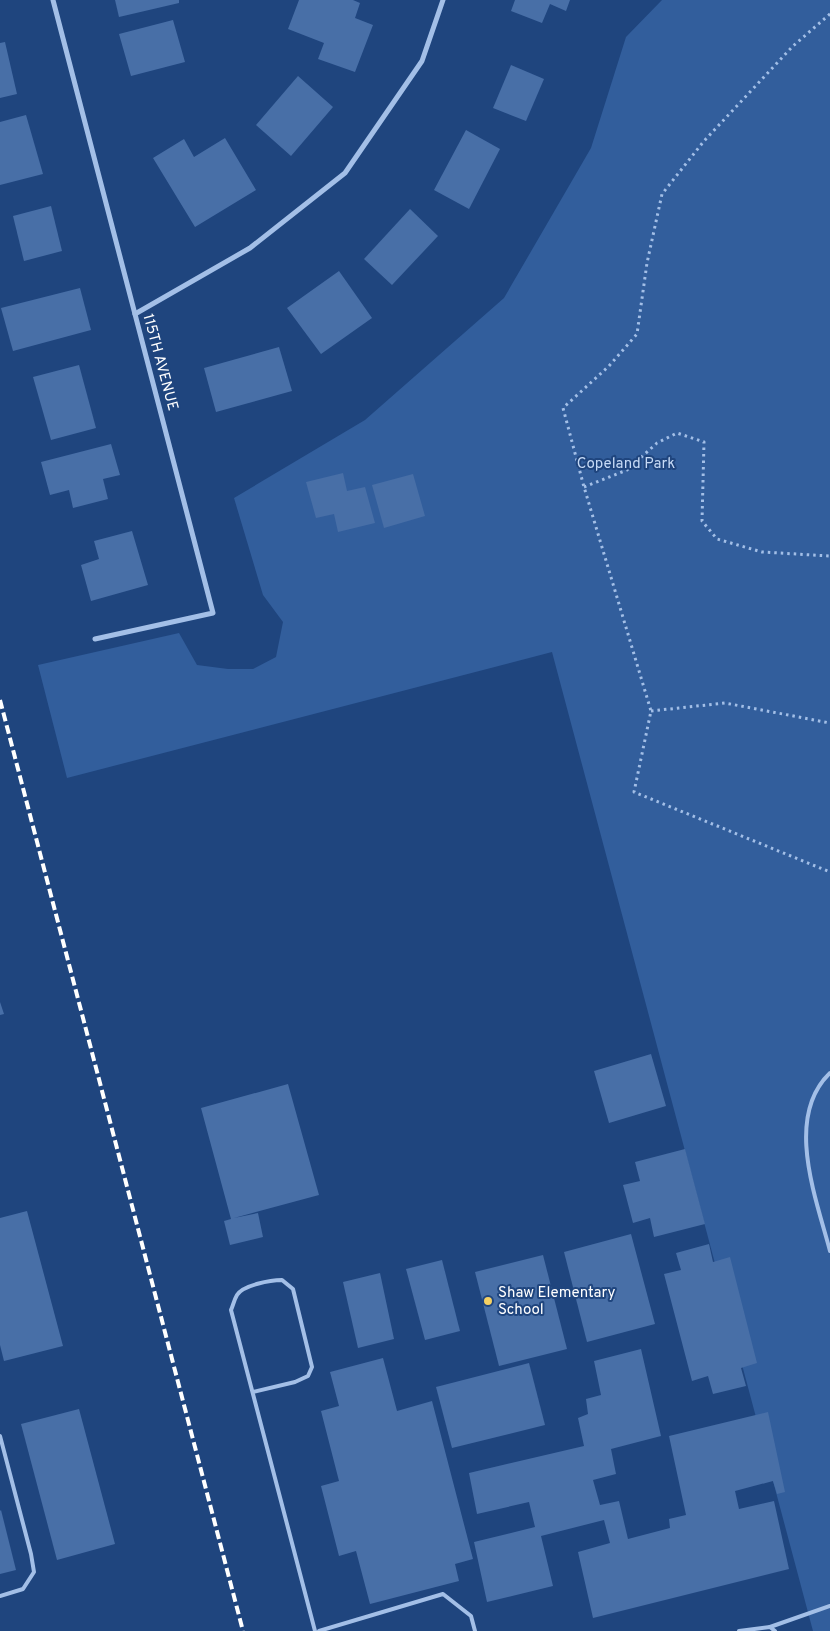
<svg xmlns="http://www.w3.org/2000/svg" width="830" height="1631" font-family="Overpass,sans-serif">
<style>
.green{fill:#325e9c}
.building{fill:#486fa7}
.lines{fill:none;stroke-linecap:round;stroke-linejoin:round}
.path{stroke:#a3bfe7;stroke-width:3;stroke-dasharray:2.5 4;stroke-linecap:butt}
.service{stroke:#a3bfe7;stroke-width:4}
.minor{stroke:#a3bfe7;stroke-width:5}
.rail{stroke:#fff;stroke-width:4;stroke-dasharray:9 4;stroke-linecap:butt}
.poi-dot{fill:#f5d063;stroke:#1f457e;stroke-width:2}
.labels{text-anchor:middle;stroke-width:4;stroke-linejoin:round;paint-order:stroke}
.street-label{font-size:15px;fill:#fff;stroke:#1f457e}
.park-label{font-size:15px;fill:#c6daf6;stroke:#1f457e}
.poi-label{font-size:15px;fill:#fff;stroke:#1f457e;text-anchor:start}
</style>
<rect width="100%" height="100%" fill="#1f457e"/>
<path class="green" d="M 662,0 L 830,0 L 830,1631 L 813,1631 L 552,652 L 67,778 L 38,665 L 179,633 L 197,665 L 228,669 L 253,669 L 276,657 L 283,622 L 263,595 L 234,498 L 365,420 L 504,298 L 591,148 L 626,37 Z"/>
<g class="building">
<path d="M 115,0 L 179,0 L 179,3 L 119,17 Z"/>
<path d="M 299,0 L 353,0 L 360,3 L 355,18 L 373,25 L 355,72 L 318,59 L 324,43 L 288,29 Z"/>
<path d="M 515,0 L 570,0 L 566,11 L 550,4 L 542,23 L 511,11 Z"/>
<path d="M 173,20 L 185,62 L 131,76 L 119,34 Z"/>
<path d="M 5,42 L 17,94 L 0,98 L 0,43 Z"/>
<path d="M 511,65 L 544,79 L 526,121 L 493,108 Z"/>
<path d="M 298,76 L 333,107 L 291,156 L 256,125 Z"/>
<path d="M 26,115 L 43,174 L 0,185 L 0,122 Z"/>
<path d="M 466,130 L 500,149 L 469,209 L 434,190 Z"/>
<path d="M 225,138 L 256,190 L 195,227 L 153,158 L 184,139 L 194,157 Z"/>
<path d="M 51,206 L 62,251 L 24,261 L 13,216 Z"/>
<path d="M 410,209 L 438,236 L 392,285 L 364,259 Z"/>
<path d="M 339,271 L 372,318 L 321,354 L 287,308 Z"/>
<path d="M 80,288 L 91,330 L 13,351 L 1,308 Z"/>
<path d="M 279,347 L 292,391 L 216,412 L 204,368 Z"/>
<path d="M 79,365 L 96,428 L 51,440 L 33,377 Z"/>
<path d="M 111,444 L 120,475 L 103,479 L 108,499 L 73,508 L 69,490 L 50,495 L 41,462 Z"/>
<path d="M 343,473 L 347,491 L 365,487 L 375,523 L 338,532 L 334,514 L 316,518 L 306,482 Z"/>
<path d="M 413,474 L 425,516 L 384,528 L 372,485 Z"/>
<path d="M 132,531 L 148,585 L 91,601 L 81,565 L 99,559 L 94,541 Z"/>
<path d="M 0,1002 L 4,1014 L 0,1015 Z"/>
<path d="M 651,1054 L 666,1106 L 609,1123 L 594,1071 Z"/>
<path d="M 288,1084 L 319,1195 L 234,1218 L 258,1213 L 263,1237 L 230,1245 L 224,1221 L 231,1219 L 201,1108 Z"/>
<path d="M 685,1149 L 705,1224 L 654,1237 L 650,1218 L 633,1223 L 623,1185 L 640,1181 L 635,1162 Z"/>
<path d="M 27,1211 L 63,1346 L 4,1361 L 0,1345 L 0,1218 Z"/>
<path d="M 631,1234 L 655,1324 L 587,1342 L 564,1252 Z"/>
<path d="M 709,1244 L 713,1262 L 730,1257 L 757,1363 L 741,1368 L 746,1386 L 713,1394 L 708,1376 L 692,1381 L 664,1274 L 681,1270 L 676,1253 Z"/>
<path d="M 543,1255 L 567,1349 L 499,1366 L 475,1272 Z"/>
<path d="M 442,1260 L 460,1331 L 425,1340 L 406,1269 Z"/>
<path d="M 380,1273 L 394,1339 L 358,1348 L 343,1282 Z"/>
<path d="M 641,1349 L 661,1436 L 611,1449 L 616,1474 L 593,1480 L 600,1505 L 619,1501 L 628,1539 L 670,1528 L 669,1519 L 686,1515 L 669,1436 L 768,1412 L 785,1492 L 777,1494 L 773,1481 L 735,1491 L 739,1509 L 774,1501 L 789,1569 L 593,1618 L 578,1552 L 610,1543 L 604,1520 L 541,1536 L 553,1586 L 487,1602 L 474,1542 L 535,1527 L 529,1502 L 477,1514 L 469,1473 L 584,1446 L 578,1418 L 588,1414 L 586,1399 L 601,1395 L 594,1361 Z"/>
<path d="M 383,1358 L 397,1411 L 432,1401 L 473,1559 L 455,1564 L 459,1581 L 370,1604 L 356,1551 L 339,1556 L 321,1486 L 339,1481 L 321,1411 L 339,1406 L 330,1372 Z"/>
<path d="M 529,1363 L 545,1425 L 452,1448 L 436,1387 Z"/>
<path d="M 79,1409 L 115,1544 L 57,1560 L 21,1424 Z"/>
<path d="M 1,1510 L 16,1570 L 0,1574 L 0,1511 Z"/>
</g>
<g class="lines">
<g class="path">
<path d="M 830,14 L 793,46 L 704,141 L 662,194 L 647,263 L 637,334 L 609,366 L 563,408 L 584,487 L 651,711 L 634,792 L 830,872"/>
<path d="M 584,487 L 627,470 L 657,443 L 677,433 L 704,442 L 702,521 L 717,539 L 762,552 L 830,556"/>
<path d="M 651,711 L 725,703 L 830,723"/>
</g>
<g class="service">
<path d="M 830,1073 C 784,1117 816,1198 830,1251"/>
<path d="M 253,1392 L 295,1382 L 308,1376 L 312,1367 L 293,1289 L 282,1280 C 271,1280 243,1285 237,1295 C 234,1300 233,1306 231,1310 L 315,1631"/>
<path d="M 0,1436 L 31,1554 L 34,1572 L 23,1589 L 0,1596"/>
<path d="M 770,1627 L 830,1606"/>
<path d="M 319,1631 L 443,1594 L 471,1616 L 475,1631"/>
<path d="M 739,1631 L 770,1627 L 775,1631"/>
</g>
<g class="minor">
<path d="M 53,0 L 213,613 L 95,639"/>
<path d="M 135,314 L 250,248 L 345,173 L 422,61 L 443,0"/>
</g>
<path class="rail" d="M 0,700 L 243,1631"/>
</g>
<circle class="poi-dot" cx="488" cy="1301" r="5"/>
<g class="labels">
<g class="street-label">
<text transform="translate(161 362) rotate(75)" y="5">115TH AVENUE</text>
</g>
<g class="park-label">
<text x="626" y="468">Copeland Park</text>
</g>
<g class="poi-label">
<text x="498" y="1297">Shaw Elementary<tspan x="498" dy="17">School</tspan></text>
</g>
</g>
</svg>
